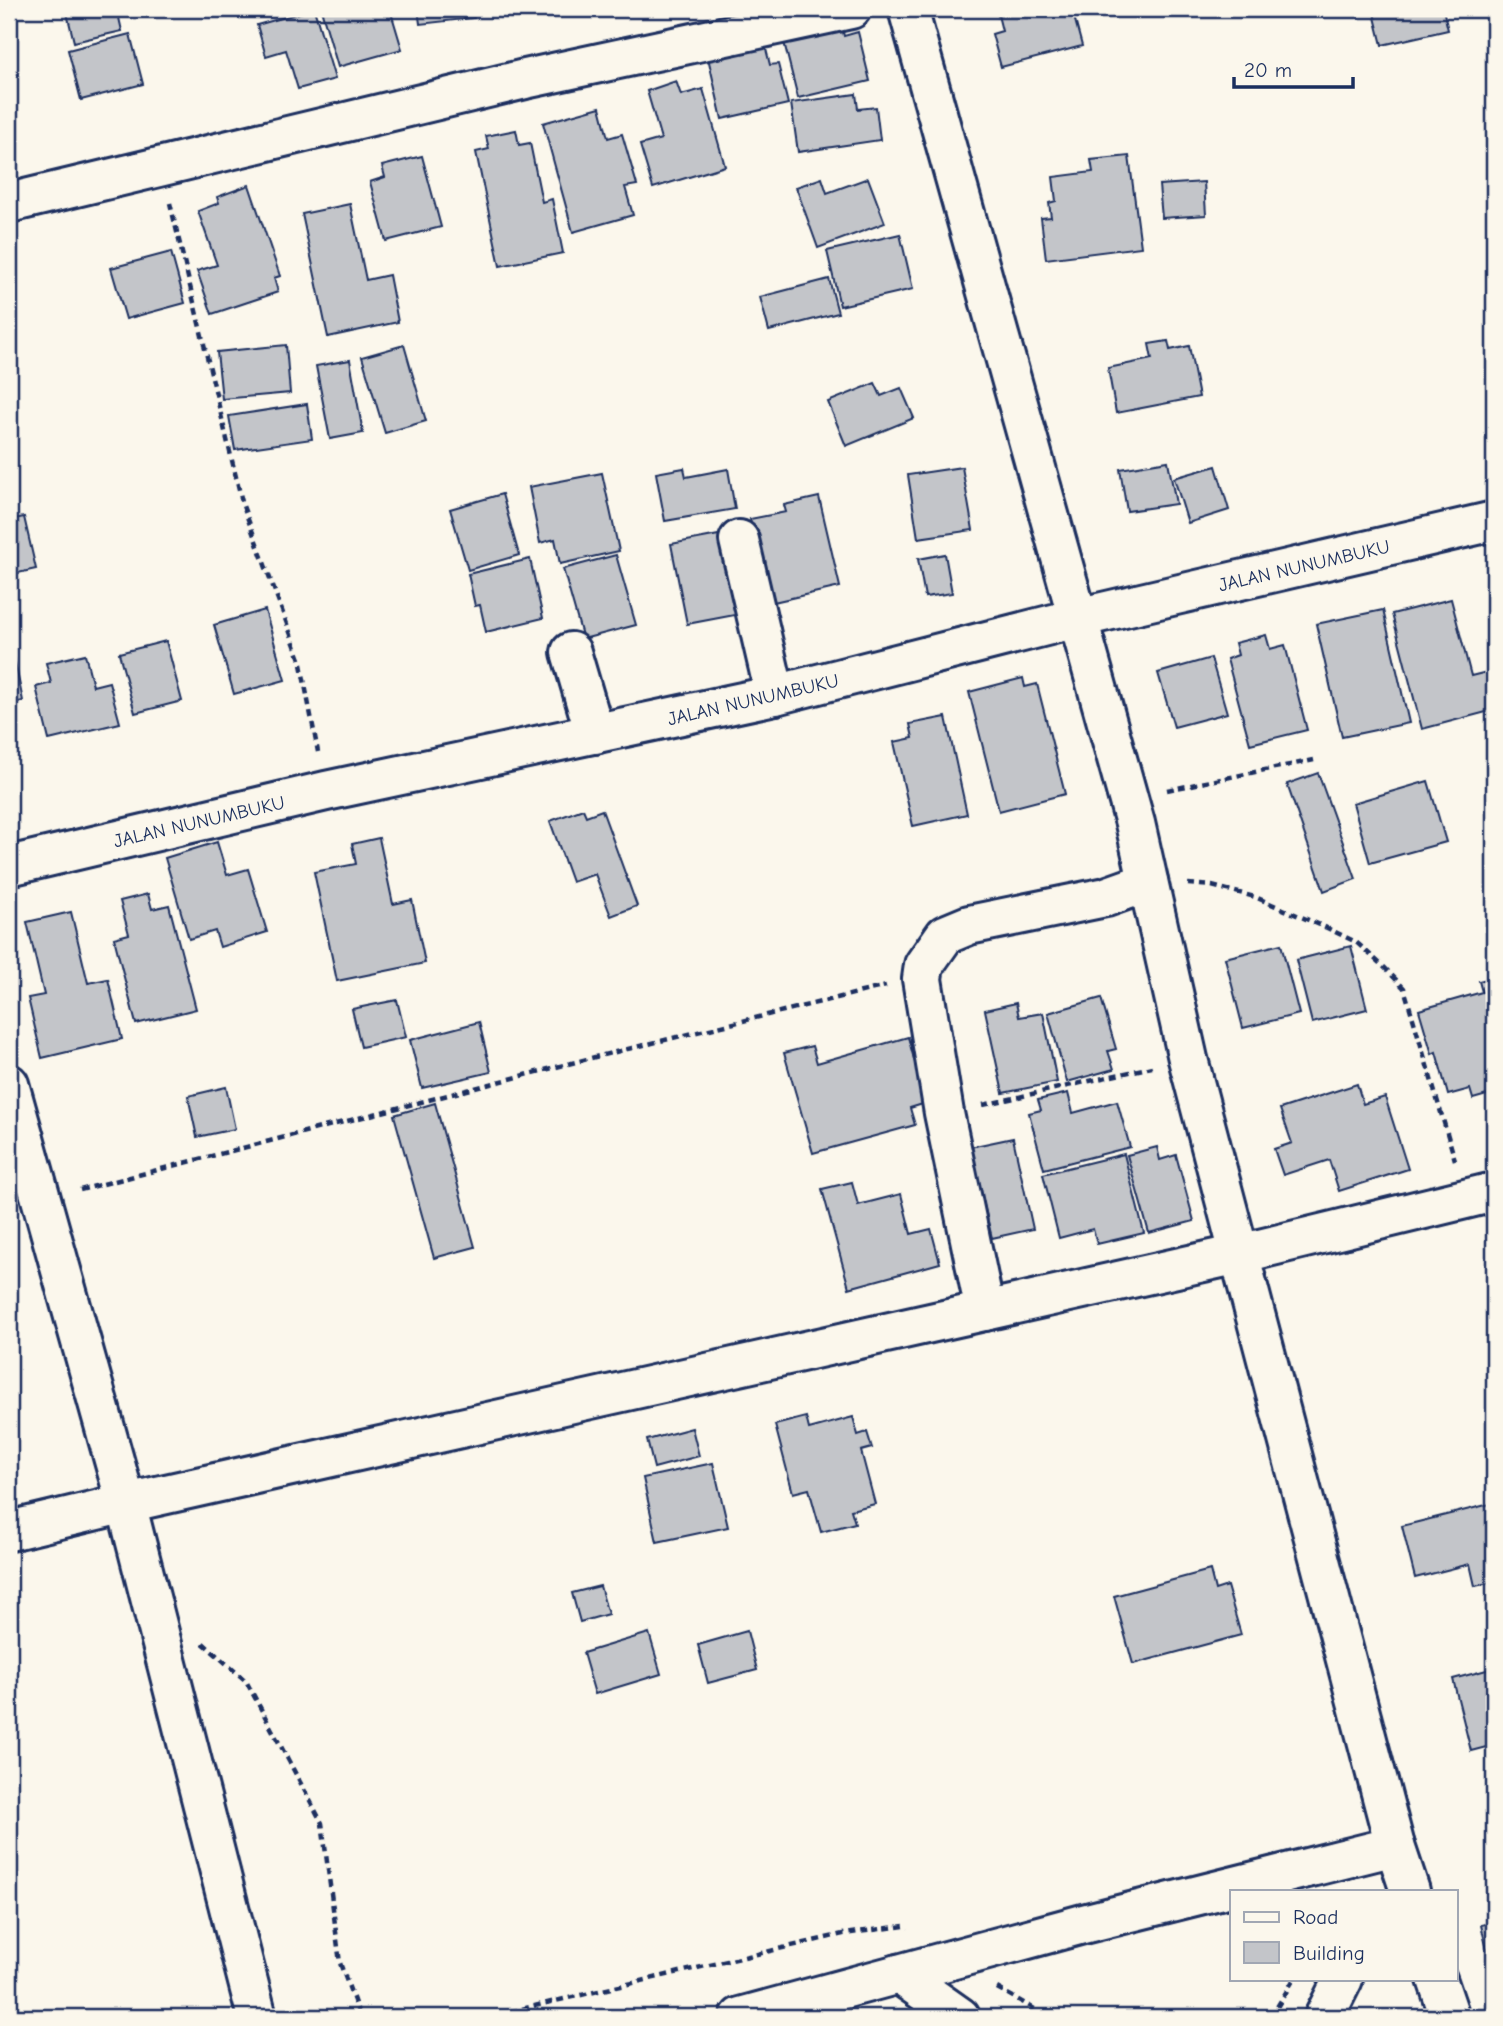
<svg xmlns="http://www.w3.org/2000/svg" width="1503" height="2026" font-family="'Comic Neue',sans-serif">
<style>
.building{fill:#c3c5c9;stroke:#1b2f5e;stroke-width:2}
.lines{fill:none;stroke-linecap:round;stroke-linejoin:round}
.minor-casing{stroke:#1b2f5e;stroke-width:44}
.path{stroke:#1b2f5e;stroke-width:4.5;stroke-dasharray:7 5;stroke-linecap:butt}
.minor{stroke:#fbf7ec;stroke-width:38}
.labels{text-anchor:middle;stroke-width:6;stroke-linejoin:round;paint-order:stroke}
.street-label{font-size:19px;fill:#1b2f5e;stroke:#fbf7ec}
</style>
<rect width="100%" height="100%" fill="#fbf7ec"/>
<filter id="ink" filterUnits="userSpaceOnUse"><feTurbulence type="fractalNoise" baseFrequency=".0143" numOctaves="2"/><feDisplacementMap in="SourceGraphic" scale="14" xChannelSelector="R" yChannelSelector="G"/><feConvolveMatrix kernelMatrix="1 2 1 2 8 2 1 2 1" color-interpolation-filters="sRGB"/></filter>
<g filter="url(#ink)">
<g class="building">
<path d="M 66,9 L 117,9 L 122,31 L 74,42 Z"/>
<path d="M 250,9 L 281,9 L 252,15 Z"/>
<path d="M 314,9 L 335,79 L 298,89 L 286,50 L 266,56 L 257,25 Z"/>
<path d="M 321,9 L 390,9 L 402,49 L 338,67 Z"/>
<path d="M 418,9 L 472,9 L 474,18 L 420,24 Z"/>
<path d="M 1023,9 L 1072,9 L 1082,46 L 1001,67 L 992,34 L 1002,31 L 998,15 Z"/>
<path d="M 1373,9 L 1443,9 L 1448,30 L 1382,45 Z"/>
<path d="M 840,21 L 844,36 L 858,32 L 870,81 L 798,98 L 782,34 Z"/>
<path d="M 130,34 L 143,84 L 81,100 L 68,50 Z"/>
<path d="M 764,41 L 770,65 L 778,64 L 788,104 L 722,119 L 707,53 Z"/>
<path d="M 676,81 L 681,95 L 703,89 L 725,166 L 653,188 L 640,145 L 661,139 L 647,91 Z"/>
<path d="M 856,94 L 858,109 L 876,107 L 880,140 L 798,152 L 791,103 Z"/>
<path d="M 600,107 L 608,138 L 622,134 L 637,185 L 625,187 L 633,215 L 573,232 L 543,123 Z"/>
<path d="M 516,130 L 519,145 L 530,143 L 542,202 L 552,199 L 563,253 L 500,266 L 476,152 L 489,149 L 486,136 Z"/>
<path d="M 422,156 L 441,227 L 386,241 L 370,182 L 385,177 L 382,166 Z"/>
<path d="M 1129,156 L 1141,247 L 1046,259 L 1041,218 L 1051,217 L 1049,203 L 1056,201 L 1053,177 L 1093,172 L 1091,160 Z"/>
<path d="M 822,178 L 827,193 L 868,178 L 885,223 L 818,248 L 796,187 Z"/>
<path d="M 1204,182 L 1206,215 L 1162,218 L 1159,185 Z"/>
<path d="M 249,185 L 280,276 L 274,278 L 278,292 L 212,314 L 197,271 L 217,265 L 198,211 L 219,203 L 217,197 Z"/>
<path d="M 350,204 L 366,280 L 389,275 L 398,322 L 328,337 L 302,214 Z"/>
<path d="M 900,234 L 913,289 L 840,306 L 827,251 Z"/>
<path d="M 171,252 L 185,303 L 126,319 L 111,268 Z"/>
<path d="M 829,279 L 838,313 L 769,331 L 760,297 Z"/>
<path d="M 1168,341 L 1170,350 L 1189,346 L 1199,397 L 1116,413 L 1108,368 L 1152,359 L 1149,344 Z"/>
<path d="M 286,345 L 290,393 L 222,399 L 217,352 Z"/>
<path d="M 404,345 L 426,421 L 385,433 L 362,357 Z"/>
<path d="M 350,360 L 363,433 L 330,439 L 316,366 Z"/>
<path d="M 875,383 L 881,396 L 901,388 L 914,418 L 846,446 L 828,402 Z"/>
<path d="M 307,404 L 312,439 L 235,450 L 229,416 Z"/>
<path d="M 1168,461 L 1176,504 L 1127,511 L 1120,469 Z"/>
<path d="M 1216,466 L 1229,510 L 1188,523 L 1174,478 Z"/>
<path d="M 962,467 L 973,530 L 918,538 L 908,475 Z"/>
<path d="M 684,468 L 686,477 L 728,469 L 735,509 L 665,521 L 656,473 Z"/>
<path d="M 602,473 L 619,551 L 560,564 L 555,539 L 540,543 L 529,487 Z"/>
<path d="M 502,494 L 519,555 L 468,570 L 450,509 Z"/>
<path d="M 819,497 L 840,587 L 769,603 L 750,519 L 786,512 L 784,505 Z"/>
<path d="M 24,517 L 36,569 L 9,575 L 9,520 Z"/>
<path d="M 724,534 L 740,614 L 687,624 L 671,544 Z"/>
<path d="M 945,554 L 952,593 L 925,597 L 918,559 Z"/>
<path d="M 616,555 L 636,625 L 583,639 L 563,569 Z"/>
<path d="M 530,559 L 543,618 L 486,632 L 480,605 L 475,606 L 468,574 Z"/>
<path d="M 1451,599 L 1471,676 L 1487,672 L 1494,702 L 1494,710 L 1422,729 L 1392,614 Z"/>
<path d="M 265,610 L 285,680 L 234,694 L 214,625 Z"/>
<path d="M 1383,610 L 1409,723 L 1342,737 L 1316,624 Z"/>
<path d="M 1266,635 L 1270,649 L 1285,645 L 1307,730 L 1250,744 L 1227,659 L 1238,655 L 1235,643 Z"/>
<path d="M 166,641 L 182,701 L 135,713 L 119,653 Z"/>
<path d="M 9,652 L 13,652 L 23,701 L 9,704 Z"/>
<path d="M 85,654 L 93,686 L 109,682 L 120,723 L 49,740 L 36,687 L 51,683 L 46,663 Z"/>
<path d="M 1211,658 L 1227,713 L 1174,727 L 1158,673 Z"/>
<path d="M 1023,678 L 1025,687 L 1037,684 L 1065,794 L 999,811 L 969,692 Z"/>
<path d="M 946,717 L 967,814 L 913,826 L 894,742 L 913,738 L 910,724 Z"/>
<path d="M 1318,773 L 1356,879 L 1324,891 L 1287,784 Z"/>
<path d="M 1428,781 L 1446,842 L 1370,863 L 1353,803 Z"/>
<path d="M 583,809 L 586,816 L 602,810 L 637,906 L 611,916 L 595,874 L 572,882 L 550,821 Z"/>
<path d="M 379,838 L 393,904 L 412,900 L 425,963 L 337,981 L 314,872 L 356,864 L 352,844 Z"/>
<path d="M 217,842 L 227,875 L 248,869 L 267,932 L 220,947 L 215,931 L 189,939 L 165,858 Z"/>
<path d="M 148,894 L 152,909 L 169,905 L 196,1009 L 136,1024 L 114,938 L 129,934 L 120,901 Z"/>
<path d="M 71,912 L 88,983 L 108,979 L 122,1039 L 42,1058 L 28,998 L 44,995 L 27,922 Z"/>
<path d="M 1281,944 L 1299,1014 L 1243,1028 L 1225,958 Z"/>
<path d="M 1351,946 L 1367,1009 L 1312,1023 L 1296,960 Z"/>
<path d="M 1494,977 L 1494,1093 L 1473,1099 L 1470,1089 L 1448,1095 L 1436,1052 L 1432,1054 L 1419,1010 L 1482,992 L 1479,981 Z"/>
<path d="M 1101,998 L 1116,1049 L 1108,1051 L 1114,1069 L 1067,1082 L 1048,1013 Z"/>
<path d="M 397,1000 L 406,1037 L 361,1047 L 352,1009 Z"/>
<path d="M 1016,1003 L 1019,1017 L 1043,1013 L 1057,1082 L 1003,1093 L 985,1010 Z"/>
<path d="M 479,1022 L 491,1072 L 422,1088 L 410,1040 Z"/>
<path d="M 908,1037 L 926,1103 L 910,1108 L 915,1125 L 813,1153 L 784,1053 L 812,1046 L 817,1063 Z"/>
<path d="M 1357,1084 L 1363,1104 L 1385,1097 L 1408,1169 L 1339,1191 L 1329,1160 L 1283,1175 L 1274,1149 L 1292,1143 L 1280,1109 Z"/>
<path d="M 226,1087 L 235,1129 L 197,1137 L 188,1096 Z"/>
<path d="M 1068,1093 L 1073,1113 L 1117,1101 L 1130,1147 L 1044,1169 L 1029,1113 L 1041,1110 L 1038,1100 Z"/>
<path d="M 435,1103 L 475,1247 L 434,1258 L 394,1115 Z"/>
<path d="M 1013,1138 L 1033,1229 L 992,1238 L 970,1147 Z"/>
<path d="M 1157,1147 L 1160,1160 L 1176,1155 L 1194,1221 L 1149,1233 L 1127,1155 Z"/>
<path d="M 1124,1154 L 1144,1233 L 1097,1244 L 1093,1229 L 1059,1238 L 1043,1174 Z"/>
<path d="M 852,1182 L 858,1205 L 901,1194 L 911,1234 L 931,1229 L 940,1263 L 849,1288 L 822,1189 Z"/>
<path d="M 806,1417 L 809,1429 L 853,1417 L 858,1435 L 867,1432 L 872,1448 L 861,1451 L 875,1504 L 851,1510 L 855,1523 L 821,1532 L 809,1489 L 793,1493 L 775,1425 Z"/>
<path d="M 692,1428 L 699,1456 L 654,1468 L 647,1440 Z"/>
<path d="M 713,1463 L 728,1527 L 657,1542 L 643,1478 Z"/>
<path d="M 1494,1503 L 1494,1582 L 1475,1586 L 1470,1564 L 1415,1578 L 1402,1526 Z"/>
<path d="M 1210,1570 L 1215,1590 L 1227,1586 L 1241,1635 L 1133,1664 L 1114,1596 Z"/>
<path d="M 600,1586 L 608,1614 L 580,1622 L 572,1593 Z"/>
<path d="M 747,1631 L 757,1670 L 708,1683 L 698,1645 Z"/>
<path d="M 649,1633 L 661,1674 L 595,1694 L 583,1653 Z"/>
<path d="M 1494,1668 L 1494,1745 L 1471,1751 L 1453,1679 Z"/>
<path d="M 1494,1922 L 1494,1961 L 1490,1962 L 1481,1925 Z"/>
</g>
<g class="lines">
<g class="minor-casing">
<g id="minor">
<path d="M 9,203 L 525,79 L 851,9"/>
<path d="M 739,540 L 775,695"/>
<path d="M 571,652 L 595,734"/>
<path d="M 9,866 L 326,791 L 775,695 L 1077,618 L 1494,521"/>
<path d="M 9,1084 L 126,1503 L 257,2017"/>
<path d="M 985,1311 L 944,1113 L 922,979 L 924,965 L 945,935 L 969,925 L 1106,897 L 1148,882"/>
<path d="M 9,1531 L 126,1503 L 1239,1254 L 1494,1192"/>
<path d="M 1395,1846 L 1410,1891"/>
<path d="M 899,1974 L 960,2017"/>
<path d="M 1437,1979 L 1450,2017"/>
<path d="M 740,2017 L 1083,1924 L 1395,1846 L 1188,1059 L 1135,823 L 908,9"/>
<path d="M 1324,2017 L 1343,1979"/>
</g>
</g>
<g class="path">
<path d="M 170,203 L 243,506 L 300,659 L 318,752"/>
<path d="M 1167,790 L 1314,760"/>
<path d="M 1188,884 L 1212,886 L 1255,897 L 1327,928 L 1356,942 L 1385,968 L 1404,988 L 1455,1160"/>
<path d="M 983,1105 L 1152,1067"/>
<path d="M 80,1190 L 595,1057 L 886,986"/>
<path d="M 203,1643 L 246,1681 L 322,1823 L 340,1963 L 360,2017"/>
<path d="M 997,1988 L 1049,2017"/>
<path d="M 487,2017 L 843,1934 L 904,1926 L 908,1929"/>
<path d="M 1271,2017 L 1294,1979"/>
</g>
<use href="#minor" class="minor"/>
</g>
</g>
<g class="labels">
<g class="street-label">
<text transform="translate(1304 565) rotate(-13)" y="7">JALAN NUNUMBUKU</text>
<text transform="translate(753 699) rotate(-13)" y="7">JALAN NUNUMBUKU</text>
<text transform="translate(199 821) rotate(-13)" y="7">JALAN NUNUMBUKU</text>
</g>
</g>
<rect width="1503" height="2026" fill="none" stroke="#fbf7ec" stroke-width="35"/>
<rect x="18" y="18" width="1468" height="1991" fill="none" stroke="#1b2f5e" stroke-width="2.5" filter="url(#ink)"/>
<rect x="1230" y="1890" width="228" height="91" fill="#fbf7ec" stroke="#a1a7b3" stroke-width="2"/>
<rect x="1244" y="1912" width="35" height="10" fill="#fbf7ec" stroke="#a1a7b3" stroke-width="2"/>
<text x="1293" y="1924" font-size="21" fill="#1b2f5e">Road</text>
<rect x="1244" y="1942" width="35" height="21" fill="#c3c5c9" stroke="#a1a7b3" stroke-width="2"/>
<text x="1293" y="1960" font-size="21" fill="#1b2f5e">Building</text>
<path d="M1234 77v10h119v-10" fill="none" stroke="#1b2f5e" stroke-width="3.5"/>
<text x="1244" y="77" font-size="21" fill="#1b2f5e" stroke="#fbf7ec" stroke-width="5" paint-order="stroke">20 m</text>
</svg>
